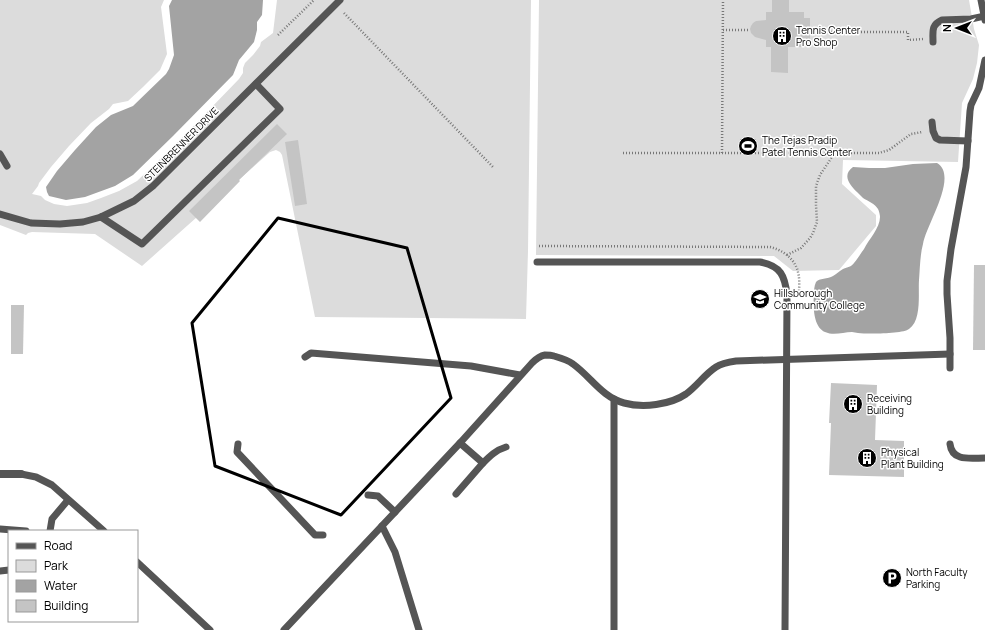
<svg xmlns="http://www.w3.org/2000/svg" width="985" height="630" font-family="Manrope,sans-serif">
<style>
.green{fill:#dcdcdc}
.water{fill:#a3a3a3}
.building{fill:#c4c4c4}
.lines{fill:none;stroke-linecap:round;stroke-linejoin:round}
.path{stroke:#777;stroke-width:2.5;stroke-dasharray:1 2;stroke-linecap:butt}
.service{stroke:#555;stroke-width:7}
.minor{stroke:#555;stroke-width:8}
.marked{fill:none;stroke:#000;stroke-width:3;stroke-linejoin:round}
.labels{text-anchor:middle;stroke-width:3;stroke-linejoin:round;paint-order:stroke}
.poi-label{font-size:10px;fill:#000;stroke:#fff;text-anchor:start}
.street-label{font-size:10px;fill:#000;stroke:#fff}
</style>
<rect width="100%" height="100%" fill="#fff"/>
<g class="green">
<path d="M 0,0 L 164,0 L 161,7 L 167,54 L 160,70 L 143,87 L 128,101 L 113,104 L 109,109 L 91,123 L 69,146 L 51,167 L 39,183 L 38,186 L 32,194 L 41,196 L 45,200 L 54,204 L 67,206 L 87,203 L 101,198 L 119,191 L 137,181 L 179,141 L 239,79 L 243,73 L 243,68 L 245,63 L 253,55 L 260,46 L 261,42 L 273,33 L 277,0 L 531,0 L 528,251 L 526,319 L 315,317 L 282,155 L 280,152 L 276,150 L 270,152 L 142,266 L 95,234 L 32,232 L 28,233 L 26,235 L 0,225 Z"/>
<path d="M 539,0 L 969,0 L 974,29 L 979,45 L 977,63 L 973,79 L 962,103 L 958,162 L 843,160 L 842,184 L 876,215 L 876,226 L 839,270 L 793,271 L 774,256 L 536,255 Z"/>
</g>
<g class="water">
<path d="M 172,0 L 263,0 L 262,15 L 257,22 L 257,30 L 254,42 L 239,60 L 233,75 L 173,136 L 133,175 L 115,186 L 85,197 L 66,200 L 49,196 L 47,192 L 46,187 L 57,171 L 75,150 L 96,127 L 111,115 L 133,106 L 166,74 L 169,69 L 174,55 L 169,6 Z"/>
<path d="M 937,163 C 959,176 926,225 923,244 C 920,255 920,268 919,280 C 918,293 922,320 909,329 C 903,334 867,334 858,333 C 856,333 854,332 852,332 C 843,332 834,336 825,332 C 813,327 813,305 814,294 C 814,291 814,286 816,282 C 819,278 828,279 833,276 C 837,274 839,271 843,269 C 845,268 849,267 851,266 C 855,263 861,253 864,249 C 869,239 880,228 880,217 C 880,215 879,211 878,209 C 875,204 868,201 863,198 C 861,196 859,194 857,192 C 849,184 842,175 853,167 L 869,168 L 885,168 L 913,164 Z"/>
</g>
<g class="building">
<path d="M 772,0 L 789,0 L 789,12 L 804,12 L 804,18 L 810,18 L 810,41 L 805,41 L 805,47 L 788,47 L 788,73 L 771,72 L 771,47 L 766,47 L 766,40 L 755,37 L 751,33 L 750,29 L 751,26 L 753,23 L 756,21 L 766,20 L 766,12 L 772,12 Z"/>
<path d="M 277,124 L 287,134 L 239,180 L 240,181 L 200,222 L 189,211 Z"/>
<path d="M 298,140 L 307,204 L 295,206 L 285,142 Z"/>
<path d="M 974,265 L 985,265 L 985,350 L 973,350 Z"/>
<path d="M 11,305 L 24,305 L 23,354 L 11,354 Z"/>
<path d="M 831,383 L 877,385 L 875,440 L 904,441 L 904,477 L 829,475 L 831,423 L 829,423 Z"/>
</g>
<g class="lines">
<g class="path">
<path d="M 344,13 L 493,167"/>
<path d="M 723,30 L 750,30"/>
<path d="M 810,32 L 908,32 L 908,40 L 924,39"/>
<path d="M 278,35 L 314,0"/>
<path d="M 623,153 L 879,153 L 889,150 L 911,134 L 922,132"/>
<path d="M 722,153 L 723,0"/>
<path d="M 539,246 L 770,247 C 783,250 795,259 798,272 C 800,279 799,288 799,295"/>
<path d="M 787,255 L 801,248 L 810,238 L 813,233 L 817,222 L 816,205 L 816,186 L 820,175 L 832,157 L 833,153"/>
</g>
<g class="service">
<path d="M 981,0 L 985,20"/>
<path d="M 933,42 C 933,31 931,25 942,20 L 971,19 L 985,16"/>
<path d="M 932,122 L 933,131 L 936,138 L 940,140 L 968,141"/>
<path d="M 0,154 L 7,166"/>
<path d="M 0,214 L 31,223 L 60,224 L 83,222 L 101,217 L 134,201 L 153,186 L 340,0"/>
<path d="M 101,217 L 142,244 L 280,109 L 256,84"/>
<path d="M 537,262 L 760,262 C 781,266 785,276 787,295 L 785,630"/>
<path d="M 305,357 L 311,353 L 471,366 L 520,375"/>
<path d="M 950,368 L 950,338 L 947,294 L 947,281 L 951,249 L 966,167 L 970,111 L 971,105 L 979,88 L 985,60"/>
<path d="M 460,443 L 483,463 C 490,456 496,450 506,447"/>
<path d="M 238,444 L 237,452 L 315,535 L 323,535"/>
<path d="M 950,444 C 952,462 971,458 985,458"/>
<path d="M 21,474 L 36,477 L 52,485 L 104,531"/>
<path d="M 456,494 L 483,463"/>
<path d="M 368,495 L 378,496 L 395,512"/>
<path d="M 382,526 L 395,552 L 419,630"/>
<path d="M 0,529 L 26,531"/>
<path d="M 50,531 L 52,519 L 68,500"/>
<path d="M 137,562 L 210,630"/>
<path d="M 0,571 L 9,570"/>
<path d="M 284,630 L 460,443 L 532,363 C 535,360 540,356 545,355 C 547,355 551,355 554,356 C 561,358 568,360 573,364 C 591,377 602,397 624,403 C 643,408 670,405 686,394 C 697,386 705,374 716,367 C 722,363 729,362 736,361 L 950,354"/>
<path d="M 614,630 L 614,399"/>
</g>
<path class="minor" d="M 0,474 L 21,474"/>
</g>
<path class="marked" d="M 278,218 L 407,248 L 451,398 L 341,515 L 215,466 L 192,323 Z"/>
<defs>
<g id="building-disc" transform="scale(1)"><circle r="9.5" fill="#000" stroke="#fff"/><path d="M-4-6H4V6H1V3H-1V6H-4ZM-2.5-4.3h1.7v1.8h-1.7ZM.8-4.3h1.7v1.8H.8ZM-2.5-1h1.7V.8h-1.7ZM.8-1h1.7V.8H.8Z" fill="#fff"/></g>
<g id="stadium-disc" transform="scale(1)"><circle r="9.5" fill="#000" stroke="#fff"/><path d="M0-5a6.5 5 0 1 0 0 10a6.5 5 0 1 0 0-10ZM-3.5-1.8h7v3.6h-7Z" fill="#fff"/></g>
<g id="university-disc" transform="scale(1)"><circle r="9.5" fill="#000" stroke="#fff"/><path d="M0-5L7-2L0 1L-7-2ZM-4 1L0 2.5L4 1V4Q0 6-4 4Z" fill="#fff"/></g>
<g id="parking-disc" transform="scale(1)"><circle r="9.5" fill="#000" stroke="#fff"/><path d="M-3.5-5.5H1a3.5 3.5 0 0 1 0 7H-1V5.5H-3.5ZM-1-3.4V-.6H.8a1.4 1.4 0 0 0 0-2.8Z" fill="#fff"/></g>
</defs>
<g fill-rule="evenodd">
<use href="#building-disc" x="782" y="36"/>
<use href="#stadium-disc" x="748" y="146"/>
<use href="#university-disc" x="760" y="299"/>
<use href="#building-disc" x="853" y="404"/>
<use href="#building-disc" x="867" y="458"/>
<use href="#parking-disc" x="892" y="578"/>
</g>
<g class="labels">
<g class="poi-label">
<text x="796" y="34">Tennis Center<tspan x="796" dy="12">Pro Shop</tspan></text>
<text x="762" y="144">The Tejas Pradip<tspan x="762" dy="12">Patel Tennis Center</tspan></text>
<text x="774" y="297">Hillsborough<tspan x="774" dy="12">Community College</tspan></text>
<text x="867" y="402">Receiving<tspan x="867" dy="12">Building</tspan></text>
<text x="881" y="456">Physical<tspan x="881" dy="12">Plant Building</tspan></text>
<text x="906" y="576">North Faculty<tspan x="906" dy="12">Parking</tspan></text>
</g>
<g class="street-label">
<text transform="translate(181 144) rotate(-45)" y="4">STEINBRENNER DRIVE</text>
</g>
</g>
<rect x="8" y="530" width="130" height="92" fill="#ffffff" stroke="#999999"/>
<rect x="16" y="543" width="20" height="6" fill="#555555" stroke="#999999"/>
<text x="44" y="550" font-size="12" fill="#000000">Road</text>
<rect x="16" y="560" width="20" height="12" fill="#dcdcdc" stroke="#999999"/>
<text x="44" y="570" font-size="12" fill="#000000">Park</text>
<rect x="16" y="580" width="20" height="12" fill="#a3a3a3" stroke="#999999"/>
<text x="44" y="590" font-size="12" fill="#000000">Water</text>
<rect x="16" y="600" width="20" height="12" fill="#c4c4c4" stroke="#999999"/>
<text x="44" y="610" font-size="12" fill="#000000">Building</text>
<g transform="translate(957 28) rotate(270)" stroke="#ffffff" stroke-width="3" paint-order="stroke">
<path d="M0-3L7 15L0 10L-7 15Z" fill="#000000"/>
<text y="-6" font-size="11" font-weight="bold" text-anchor="middle" fill="#000000">N</text>
</g>
</svg>
